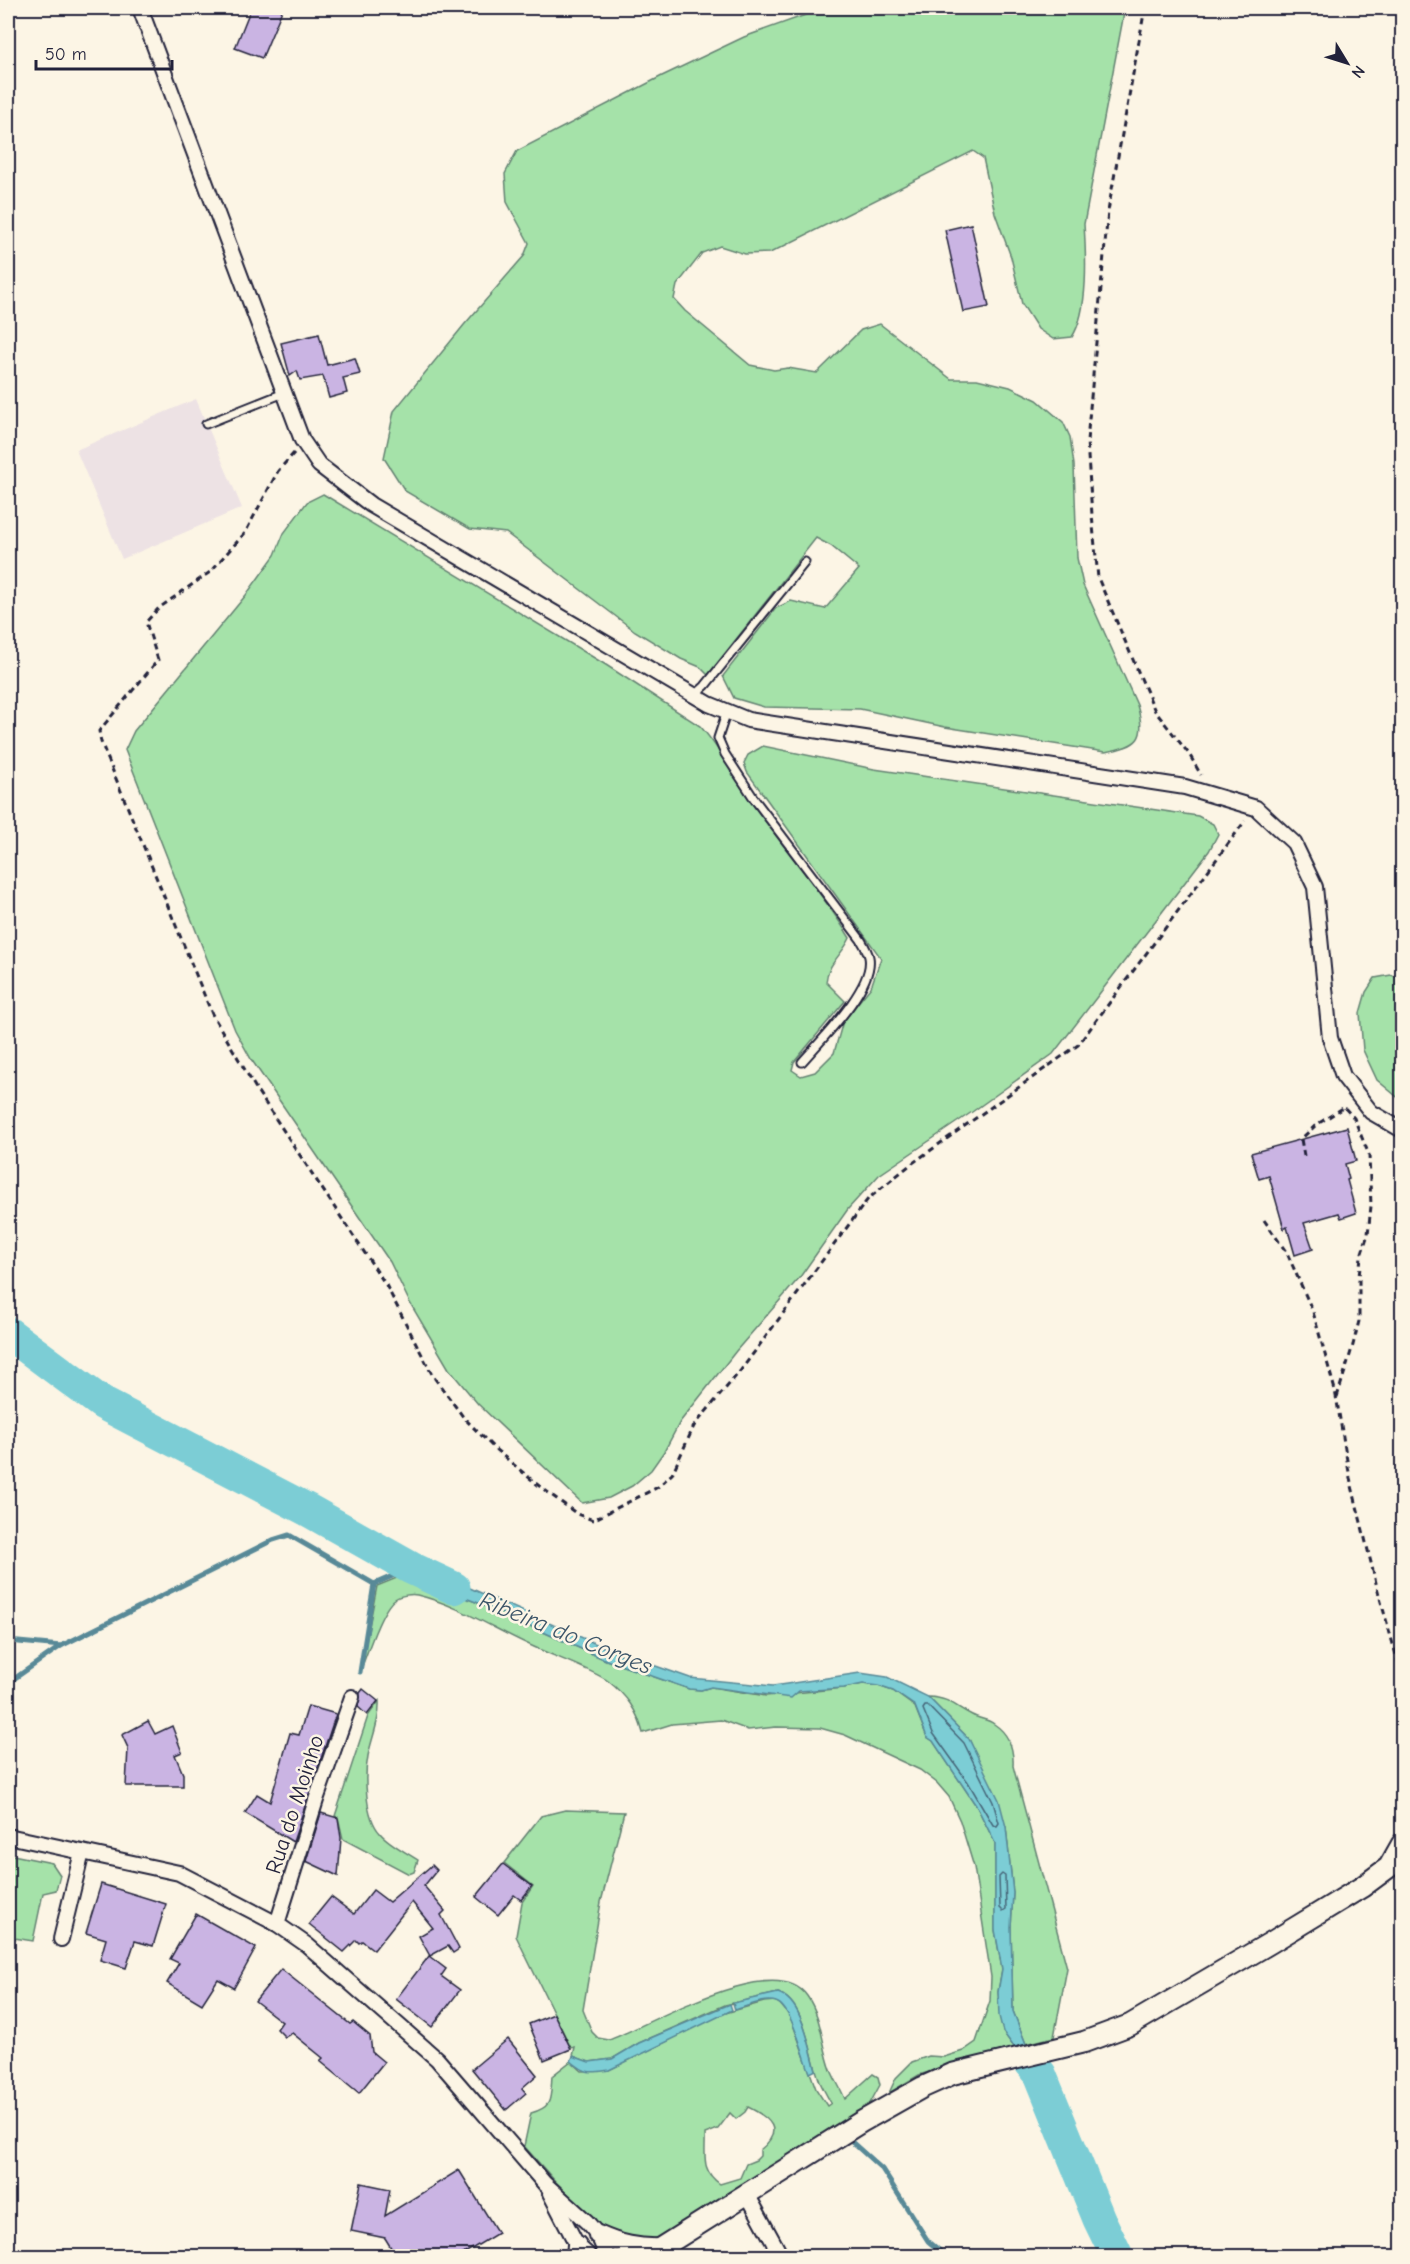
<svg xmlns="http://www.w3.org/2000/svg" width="1410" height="2264" font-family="'Comic Neue',sans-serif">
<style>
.built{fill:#ede2e4}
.green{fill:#a5e2a9;stroke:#648272;stroke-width:1.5;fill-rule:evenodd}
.water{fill:#7ccdd5;stroke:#588997;stroke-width:1.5}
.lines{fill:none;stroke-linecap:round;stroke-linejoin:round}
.shore{stroke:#466679;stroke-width:1.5}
.stream{stroke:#588997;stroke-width:5}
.river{stroke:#7ccdd5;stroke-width:33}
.building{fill:#cab4e3;stroke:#22223b;stroke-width:1.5}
.service-casing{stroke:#22223b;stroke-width:11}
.minor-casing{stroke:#22223b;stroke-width:18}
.tertiary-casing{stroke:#22223b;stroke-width:22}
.secondary-casing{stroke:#22223b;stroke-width:24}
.path{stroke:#22223b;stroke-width:3;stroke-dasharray:6 4.5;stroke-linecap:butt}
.service{stroke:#fcf5e5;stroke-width:7}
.minor{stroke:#fcf5e5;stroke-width:14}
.tertiary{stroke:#fcf5e5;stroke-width:18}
.secondary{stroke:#fcf5e5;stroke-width:20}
.labels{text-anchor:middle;stroke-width:5;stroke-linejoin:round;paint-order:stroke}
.street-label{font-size:22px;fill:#22223b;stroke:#fcf5e5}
.water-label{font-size:24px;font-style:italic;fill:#3d5569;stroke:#fcf5e5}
</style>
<rect width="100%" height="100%" fill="#fcf5e5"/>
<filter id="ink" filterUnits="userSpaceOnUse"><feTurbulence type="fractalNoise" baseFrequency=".0167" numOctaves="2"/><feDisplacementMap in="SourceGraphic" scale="12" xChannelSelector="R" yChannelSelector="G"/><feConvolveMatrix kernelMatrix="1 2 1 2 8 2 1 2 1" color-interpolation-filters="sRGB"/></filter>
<g filter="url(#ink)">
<path class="built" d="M 196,399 L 242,508 L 122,559 L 76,450 Z"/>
<g class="green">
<path d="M 825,8 L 1125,8 L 1084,224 C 1086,255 1089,311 1072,337 L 1053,339 L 1038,329 L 1022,304 L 1011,257 L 995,213 L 983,158 L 973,151 L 770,253 L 745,254 L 720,246 L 702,253 L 677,285 L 674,299 L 685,311 L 750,365 L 774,370 L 788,368 L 817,373 L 861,330 L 880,324 L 951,379 L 977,379 L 1010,387 L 1037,400 L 1063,422 L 1070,437 L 1074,465 L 1077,558 L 1083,585 L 1137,705 C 1147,739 1139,746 1105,752 L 945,727 L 860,709 L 764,707 L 734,698 L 723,676 L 776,608 L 791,601 L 825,609 L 859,569 L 831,546 L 816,538 L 708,675 L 700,667 L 681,659 L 635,631 L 506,533 L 470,529 L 405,491 L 384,458 L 394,411 L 464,325 L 524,256 L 529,243 L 507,202 L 505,174 L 517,151 L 662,76 L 744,37 Z"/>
<path d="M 323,494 L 606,665 L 700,726 C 721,749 734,778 752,803 C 784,849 821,891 850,938 C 843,954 827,964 826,982 L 845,1001 L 794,1062 L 792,1070 L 801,1076 L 815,1072 L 834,1053 L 843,1021 L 871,987 L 881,958 L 747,772 L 744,763 L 748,755 L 763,746 L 874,769 L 1198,816 L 1213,824 L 1218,834 L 1209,851 L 1053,1054 L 972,1112 L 879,1175 L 848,1209 L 800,1277 L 736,1351 L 680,1422 L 665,1450 L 651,1470 L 632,1486 L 609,1498 L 582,1503 L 478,1404 L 449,1369 L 410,1303 L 390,1262 L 251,1059 L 235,1030 L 125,750 L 134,731 L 246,595 L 275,555 L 284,533 L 307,502 Z"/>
<path d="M 1391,975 L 1402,979 L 1402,1101 L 1377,1080 L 1363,1050 L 1360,1013 L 1366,992 L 1375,978 Z"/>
<path d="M 404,1575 L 476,1602 L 606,1660 L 689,1689 L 701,1690 L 711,1687 L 766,1696 L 844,1688 L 863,1684 L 878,1686 L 893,1691 L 915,1707 L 927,1737 L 933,1741 L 977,1807 L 995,1843 L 995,1930 L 1002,1969 L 998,1992 L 1003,2032 L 1014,2047 L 919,2075 L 889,2093 L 896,2078 L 912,2062 L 929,2056 L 944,2057 L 963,2051 L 976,2042 L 990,2001 L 991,1977 L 974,1867 L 960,1821 L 949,1797 L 937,1783 L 920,1770 L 845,1735 L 820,1728 L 776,1727 L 748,1730 L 721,1720 L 672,1724 L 643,1733 C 637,1710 627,1696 608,1681 C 593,1670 553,1656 534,1647 C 495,1630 459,1605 417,1595 C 412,1594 400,1595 395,1599 C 381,1609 367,1654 360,1672 L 377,1586 Z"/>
<path d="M 928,1697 C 951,1698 953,1706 972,1715 C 979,1719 988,1719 994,1724 C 1009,1734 1014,1749 1013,1766 L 1067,1968 L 1054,2037 L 1026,2044 L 1013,2011 L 1011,1927 L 1013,1893 L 1006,1827 L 969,1739 Z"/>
<path d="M 379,1701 C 380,1720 372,1737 368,1756 C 364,1776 365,1817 380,1833 C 389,1844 406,1852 418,1860 L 414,1872 L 409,1874 L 343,1839 L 338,1817 L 335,1816 L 368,1716 Z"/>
<path d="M 565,1810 L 624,1812 L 601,1902 L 583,2010 L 592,2032 L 598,2038 L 609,2040 C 649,2025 775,1950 807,1996 C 822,2017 822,2046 831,2070 C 835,2080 841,2089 845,2099 L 873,2074 L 878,2077 L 880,2085 L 868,2107 L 660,2239 L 634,2241 L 603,2229 L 555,2181 L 524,2146 L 531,2113 C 554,2107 550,2098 552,2076 L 571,2061 L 582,2071 L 609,2070 L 722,2014 L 764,2002 L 775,2001 L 780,2004 L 790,2016 L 816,2089 L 827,2106 L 831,2103 C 827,2096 823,2089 820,2082 C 810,2057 806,2002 778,1993 L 725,2005 L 639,2043 L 612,2059 L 589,2062 L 573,2056 L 575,2047 L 571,2048 L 516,1936 L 522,1902 L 533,1886 L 504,1863 L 541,1816 ZM 748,2107 C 770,2118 785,2130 760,2150 L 760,2156 L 756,2160 L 746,2164 L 740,2178 L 720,2184 C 700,2170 706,2155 705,2134 L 718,2129 L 730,2113 L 736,2119 L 745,2112 Z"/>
<path d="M 8,1854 L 52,1863 L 60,1875 L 56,1890 L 43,1893 L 33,1941 L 8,1937 Z"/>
</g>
<g class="water">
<path d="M 418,1565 L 610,1650 L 690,1678 L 773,1686 L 860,1673 L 887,1677 L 928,1697 L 969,1739 L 999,1800 L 1006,1827 L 1013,1893 L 1011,1927 L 1013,2011 L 1026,2044 L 1014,2047 L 1003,2032 L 999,2016 L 998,1992 L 1002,1969 L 995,1930 L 995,1843 L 977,1807 L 933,1741 L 927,1737 L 915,1706 L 893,1691 L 878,1686 L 863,1684 L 844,1688 L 799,1691 L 791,1698 L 711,1687 L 701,1690 L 689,1689 L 606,1660 L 476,1602 L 404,1575 Z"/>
<path d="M 778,1993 C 803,2001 809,2047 816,2070 L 810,2073 C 804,2058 792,2007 776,2002 C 765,1998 746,2007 735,2010 L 733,2003 Z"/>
<path d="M 730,2004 L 732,2010 L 609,2070 C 590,2073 586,2074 571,2061 L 573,2056 L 589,2062 L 612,2059 L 639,2043 Z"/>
</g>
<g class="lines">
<g class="shore">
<path d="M 925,1706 L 928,1706 L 964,1743 L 993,1802 L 999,1823 L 997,1826 L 993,1825 L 968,1782 L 933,1733 L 923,1709 Z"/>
<path d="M 1002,1874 L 1005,1876 L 1006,1909 L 1003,1911 L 1000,1908 L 999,1877 Z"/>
</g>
<g class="stream">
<path d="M 374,1584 L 411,1568"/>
<path d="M 8,1641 L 61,1646"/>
<path d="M 360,1672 L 374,1584"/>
<path d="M 8,1683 L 61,1646 L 273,1540 L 289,1535 L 374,1584"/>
<path d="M 853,2143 L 882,2169 L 928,2241 L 946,2256"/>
</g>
<g class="river">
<path d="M 8,1333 L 102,1403 L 308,1510 L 411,1568 L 454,1588"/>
<path d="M 1030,2062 L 1040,2074 L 1099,2219 L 1117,2256"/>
</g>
</g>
<g class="building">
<path d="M 251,8 L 283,8 L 262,58 L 235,48 Z"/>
<path d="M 971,224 L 989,307 L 963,312 L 945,230 Z"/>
<path d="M 319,334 L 327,365 L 355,358 L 360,374 L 343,378 L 347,393 L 329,398 L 323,376 L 300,380 L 297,371 L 290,376 L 281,343 Z"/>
<path d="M 1347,1127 L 1356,1161 L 1345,1164 L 1349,1179 L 1347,1180 L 1356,1213 L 1341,1218 L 1339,1213 L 1304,1223 L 1313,1249 L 1295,1255 L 1287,1227 L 1284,1229 L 1269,1176 L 1259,1179 L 1251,1153 Z"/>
<path d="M 363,1689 L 378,1701 L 367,1715 L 358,1707 L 360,1693 Z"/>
<path d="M 308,1706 L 336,1714 L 293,1842 L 245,1813 L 257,1794 L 270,1802 L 290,1733 L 299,1735 Z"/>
<path d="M 148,1721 L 155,1734 L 172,1726 L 182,1752 L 175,1755 L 183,1774 L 183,1786 L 126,1786 L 128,1748 L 122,1735 Z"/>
<path d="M 321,1813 L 338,1818 L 341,1838 L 338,1876 L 306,1861 Z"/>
<path d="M 503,1864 L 532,1886 L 521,1900 L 514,1895 L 498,1915 L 476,1897 Z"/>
<path d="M 432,1865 L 437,1870 L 424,1886 L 445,1911 L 441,1915 L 459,1949 L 453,1953 L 448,1946 L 430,1956 L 419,1936 L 433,1928 L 412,1902 L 374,1950 L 362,1941 L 359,1943 L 356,1940 L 344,1952 L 309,1924 L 331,1897 L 354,1914 L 373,1890 L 389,1902 Z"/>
<path d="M 101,1884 L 166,1904 L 153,1946 L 135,1941 L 126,1968 L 100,1960 L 106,1939 L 86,1933 Z"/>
<path d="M 196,1914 L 256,1948 L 234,1988 L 218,1979 L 202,2004 L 167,1983 L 179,1963 L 170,1959 Z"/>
<path d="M 429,1956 L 446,1969 L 441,1976 L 460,1990 L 432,2027 L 396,1999 Z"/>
<path d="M 281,1969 L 350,2024 L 353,2022 L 370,2036 L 372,2052 L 384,2062 L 359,2093 L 320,2061 L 323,2058 L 292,2033 L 285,2037 L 277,2029 L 282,2022 L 255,2001 Z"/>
<path d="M 554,2014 L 571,2049 L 544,2060 L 529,2024 Z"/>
<path d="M 508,2039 L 537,2075 L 522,2088 L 526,2093 L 506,2110 L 472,2069 Z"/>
<path d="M 459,2170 L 498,2233 L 460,2256 L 396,2256 L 385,2238 L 351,2231 L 361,2183 L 390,2189 L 385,2216 Z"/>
</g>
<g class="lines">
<g class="service-casing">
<g id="service">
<path d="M 206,424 L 284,393"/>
<path d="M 694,696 L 705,686 L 805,562"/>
<path d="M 727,711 L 718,738 L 725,754 L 755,800 L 861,940 C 864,945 868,952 869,957 C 875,987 820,1041 802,1062"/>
</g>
</g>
<g class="minor-casing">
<g id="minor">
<path d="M 140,8 L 302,440 L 319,465 L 371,505 L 709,704 L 748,720 L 1185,787 L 1256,808 L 1294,843 L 1315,887 L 1330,1038 L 1343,1076 L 1371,1112 L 1402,1130"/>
<path d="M 8,1836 L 179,1873 L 277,1924 L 307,1945 L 437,2059 L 545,2184 L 587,2222 L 598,2235 L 607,2256"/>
<path d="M 277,1924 L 316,1800 L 352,1697"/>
<path d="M 61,1939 L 82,1852"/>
<path d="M 550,2193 L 577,2245 L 589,2256"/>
<path d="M 747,2194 L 781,2256"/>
</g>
</g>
<g class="tertiary-casing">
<g id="tertiary">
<path d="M 598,2235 C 620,2245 638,2249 662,2248"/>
<path d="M 576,2256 L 577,2245"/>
</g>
</g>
<g class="secondary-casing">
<path id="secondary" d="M 648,2256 L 861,2122 L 923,2087 L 952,2074 L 1084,2042 L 1130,2025 L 1270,1943 L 1362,1887 L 1389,1867 L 1402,1844"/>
</g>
<g class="path">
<path d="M 1145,8 L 1108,211 L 1087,441 L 1092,515 L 1098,578 L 1155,711 L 1189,754 L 1201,775"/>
<path d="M 294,453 L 278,471 L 245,533 L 210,572 L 159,608 L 146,622 L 158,660 L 99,731 L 101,742 L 212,1014 L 258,1092 L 386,1285 L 433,1376 L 464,1418 L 495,1449 L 538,1485 L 577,1514 L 593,1520 L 658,1487 L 672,1474 L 694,1426 L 741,1370 L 868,1199 L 910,1165 L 1078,1045 L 1245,821"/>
<path d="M 1304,1156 L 1301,1139 L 1316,1125 L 1346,1106"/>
<path d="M 1264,1220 L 1287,1253 L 1313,1312 L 1335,1390 L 1350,1478 L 1378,1591 L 1402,1676"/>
<path d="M 1337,1397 L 1353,1345 L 1359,1321 L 1359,1277 L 1361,1256 L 1368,1234 L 1371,1206 L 1369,1155 L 1354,1118 L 1344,1107"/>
</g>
<use href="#service" class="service"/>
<use href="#minor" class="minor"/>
<use href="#tertiary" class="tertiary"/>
<use href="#secondary" class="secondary"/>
</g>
</g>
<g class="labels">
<g class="street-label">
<text transform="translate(294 1804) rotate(-72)" y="8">Rua do Moinho</text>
</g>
<g class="water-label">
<text transform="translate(566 1633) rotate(22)" y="8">Ribeira do Corges</text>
</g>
</g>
<rect width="1410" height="2264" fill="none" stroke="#fcf5e5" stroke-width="30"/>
<rect x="15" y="15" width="1380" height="2234" fill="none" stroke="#22223b" stroke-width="2" filter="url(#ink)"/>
<g transform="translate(1347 63) rotate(128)" stroke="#fcf5e5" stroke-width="4.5" paint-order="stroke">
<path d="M0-4.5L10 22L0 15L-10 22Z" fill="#22223b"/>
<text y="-9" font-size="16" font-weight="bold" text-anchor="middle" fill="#22223b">N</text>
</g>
<path d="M36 60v9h136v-9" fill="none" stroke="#22223b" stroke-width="3"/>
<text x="45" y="60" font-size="18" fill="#22223b" stroke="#fcf5e5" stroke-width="4.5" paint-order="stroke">50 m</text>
</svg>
